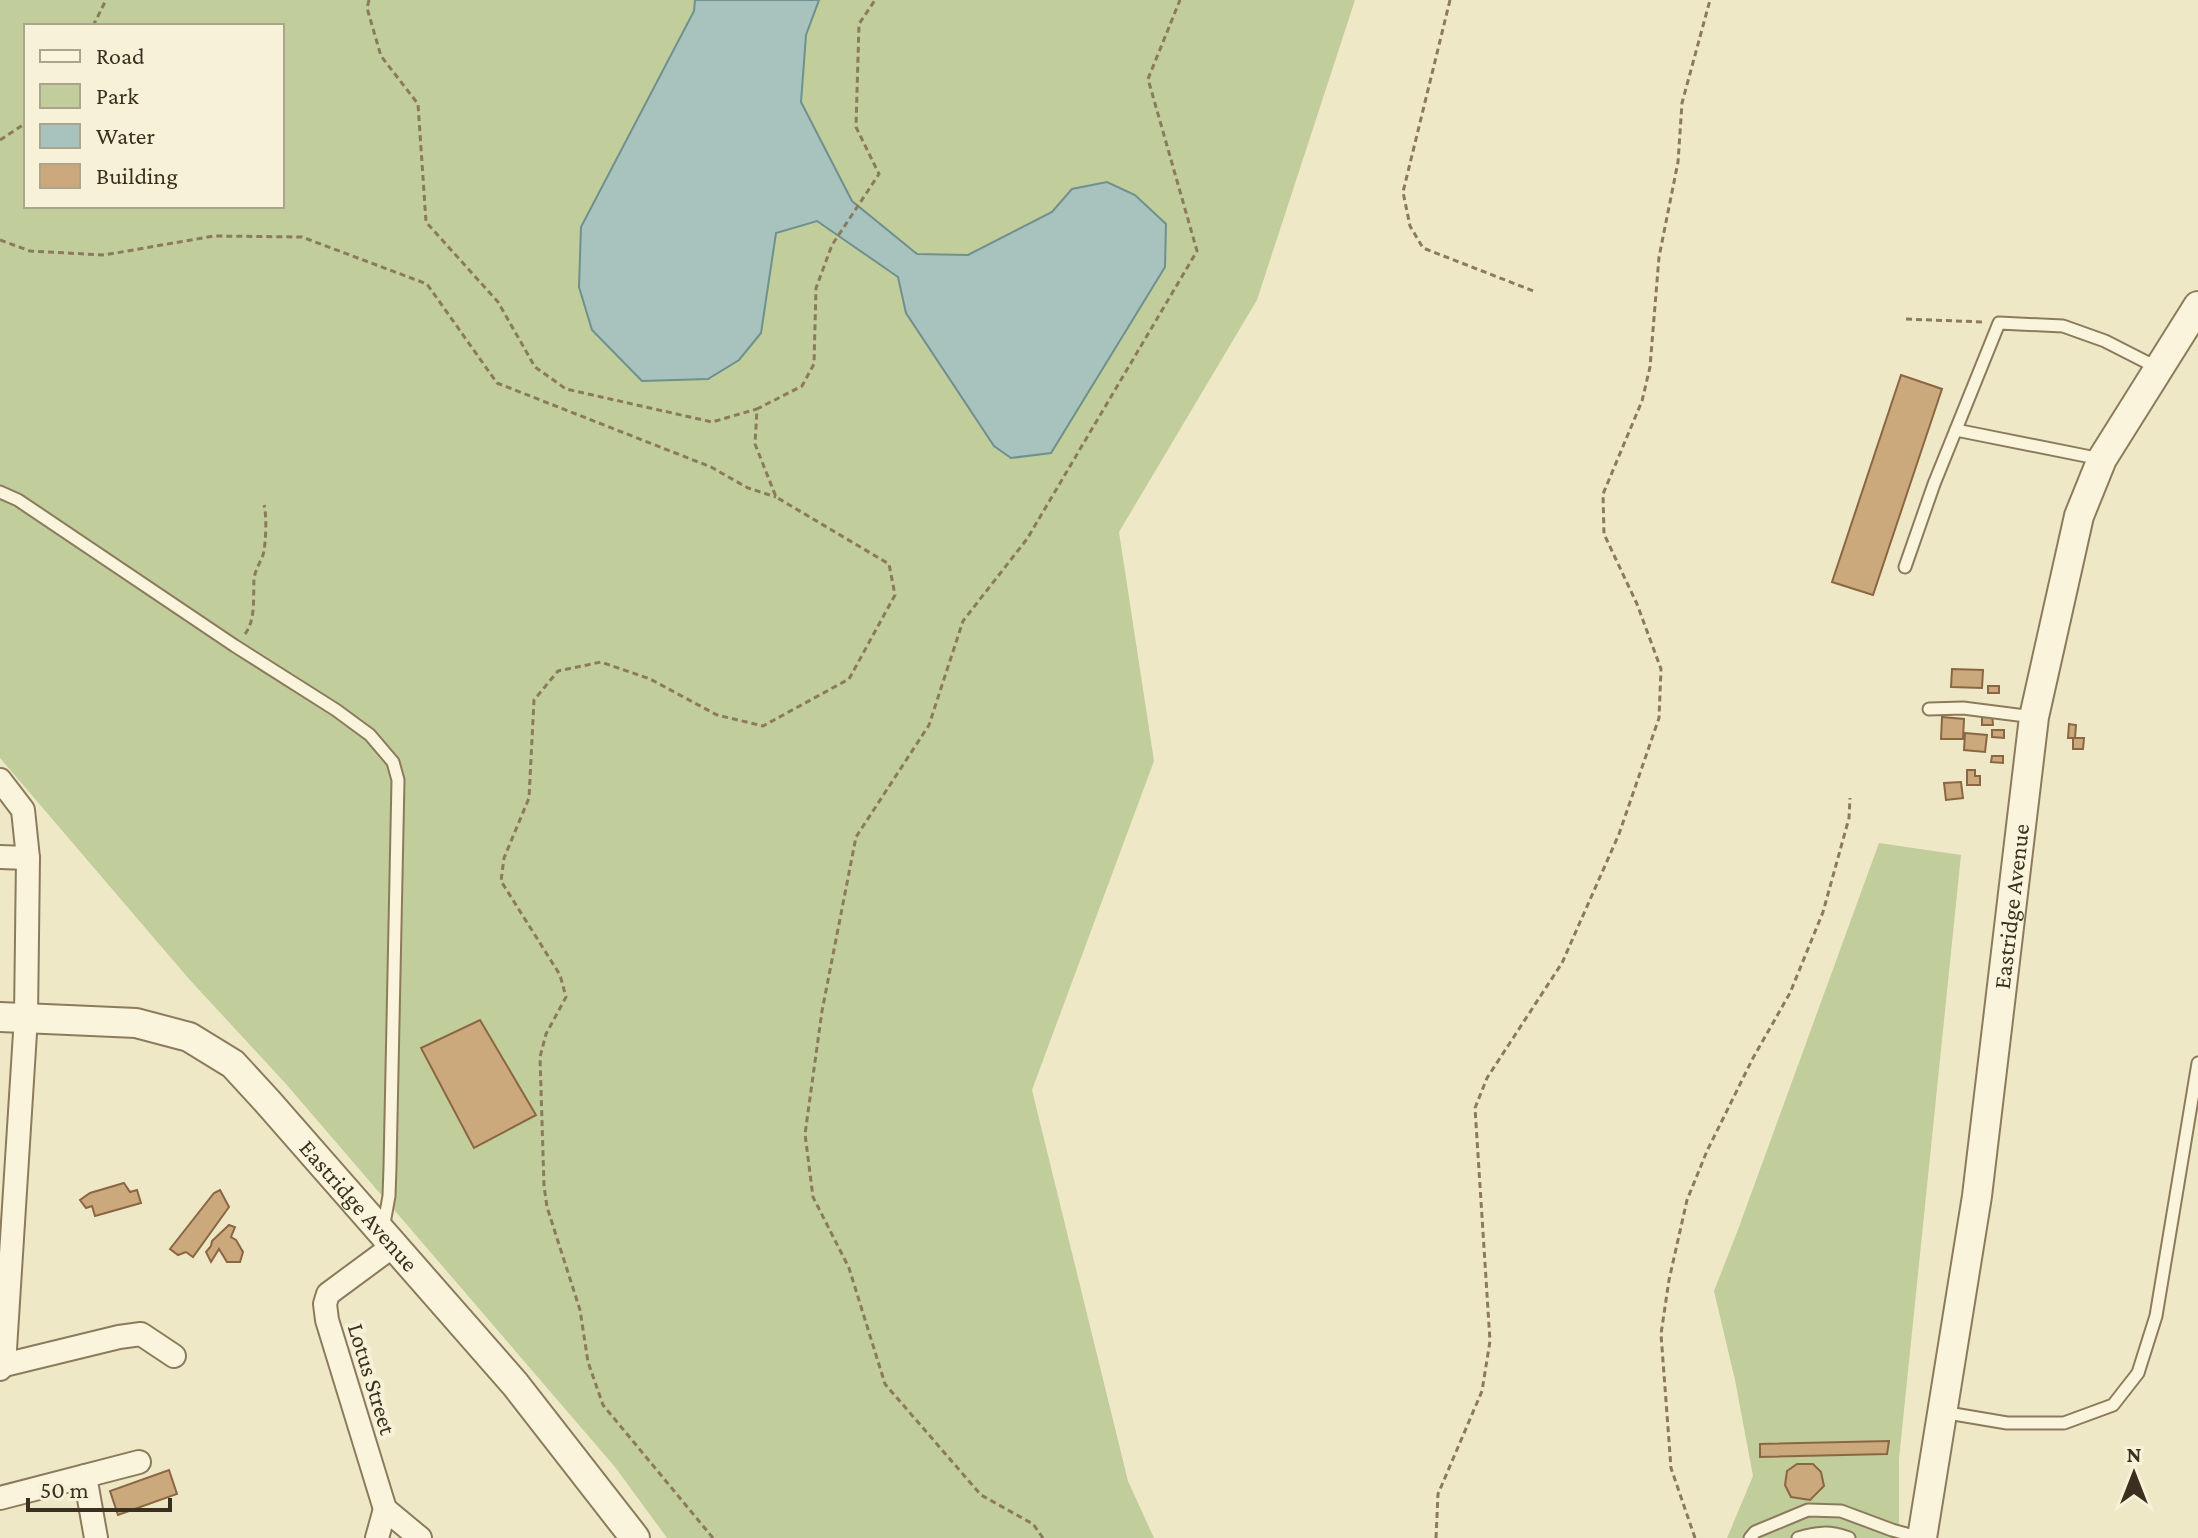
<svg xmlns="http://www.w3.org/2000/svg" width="2198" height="1538" font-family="'Crimson Pro',serif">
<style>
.green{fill:#c1cd9b;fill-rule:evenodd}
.water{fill:#a8c3be;stroke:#6f918d;stroke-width:2}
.building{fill:#cca87d;stroke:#8a6742;stroke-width:2}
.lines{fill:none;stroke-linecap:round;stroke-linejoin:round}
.service-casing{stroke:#8b7b5c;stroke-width:15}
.minor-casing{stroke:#8b7b5c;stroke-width:26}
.tertiary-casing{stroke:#8b7b5c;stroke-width:32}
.path{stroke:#8b7b5c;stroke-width:3;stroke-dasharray:6 4;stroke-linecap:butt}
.service{stroke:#f9f4db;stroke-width:11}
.minor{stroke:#f9f4db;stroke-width:22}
.tertiary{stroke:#f9f4db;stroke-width:28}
.labels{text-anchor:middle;stroke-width:8;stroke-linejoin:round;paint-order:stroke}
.street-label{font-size:24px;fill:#3b3020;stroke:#f6f1d7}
</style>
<rect width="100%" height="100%" fill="#efe8c7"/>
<g class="green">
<path d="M 0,0 L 1355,0 L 1257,300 L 1119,532 L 1154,761 L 1032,1090 L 1128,1481 L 1154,1538 L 667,1538 L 615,1467 L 286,1084 L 189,979 L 0,758 ZM 26,26 L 282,26 L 282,206 L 26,206 Z"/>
<path d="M 1879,843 L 1961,855 L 1899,1459 L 1899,1538 L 1727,1538 L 1753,1476 L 1735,1380 L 1714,1291 L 1739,1227 Z"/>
</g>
<path class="water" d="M 695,0 L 819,0 L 806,35 L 801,102 L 852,201 L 917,254 L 968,255 L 1052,212 L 1072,189 L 1107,182 L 1135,195 L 1166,224 L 1165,267 L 1051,453 L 1011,458 L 994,446 L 906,313 L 898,277 L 817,221 L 776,233 L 761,333 L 739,360 L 708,379 L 642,381 L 592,330 L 579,287 L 581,227 L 694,11 Z"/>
<g class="building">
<path d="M 1901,375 L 1942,389 L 1873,595 L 1832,582 Z"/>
<path d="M 1952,669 L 1983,670 L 1982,688 L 1951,687 Z"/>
<rect x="1988" y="686" width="11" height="7"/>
<path d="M 1992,714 L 1993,725 L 1982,725 L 1982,715 Z"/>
<path d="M 1942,717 L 1964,719 L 1963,739 L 1941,739 Z"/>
<path d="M 2069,724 L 2076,725 L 2075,738 L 2068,738 Z"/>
<path d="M 1992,730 L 2004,730 L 2004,738 L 1992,737 Z"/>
<path d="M 1965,733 L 1987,735 L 1985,752 L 1964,750 Z"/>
<path d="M 2073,738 L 2084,738 L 2083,749 L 2073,749 Z"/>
<path d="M 1992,756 L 2003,756 L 2003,763 L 1991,762 Z"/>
<path d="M 1967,770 L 1975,770 L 1975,776 L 1980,776 L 1980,785 L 1967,785 Z"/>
<path d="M 1961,782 L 1963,798 L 1946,800 L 1944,783 Z"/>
<path d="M 480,1020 L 536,1115 L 474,1148 L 421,1048 Z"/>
<path d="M 124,1183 L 130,1192 L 137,1190 L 141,1203 L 95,1216 L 92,1206 L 86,1208 L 80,1200 L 90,1193 Z"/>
<path d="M 220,1190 L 229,1207 L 193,1257 L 186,1252 L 178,1255 L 170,1249 L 214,1193 Z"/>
<path d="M 229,1225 L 235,1227 L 231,1237 L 236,1240 L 243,1252 L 240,1262 L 227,1262 L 219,1249 L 211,1262 L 206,1252 L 211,1246 L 212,1241 Z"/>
<path d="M 1889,1441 L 1887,1454 L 1760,1457 L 1760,1444 Z"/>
<path d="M 1797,1464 L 1813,1464 L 1821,1472 L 1824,1486 L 1810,1500 L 1791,1497 L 1785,1485 L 1787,1471 Z"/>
<path d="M 169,1470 L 177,1494 L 118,1515 L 110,1491 Z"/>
</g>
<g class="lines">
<g class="service-casing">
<g id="service">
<path d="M 1956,430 L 2101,459"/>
<path d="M 0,492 L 18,500 L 235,646 L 336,710 L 370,735 L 393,762 L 398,780 L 390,1167 L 389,1196 L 383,1229"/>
<path d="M 1905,567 L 1934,484 L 1999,323 L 2063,326 L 2105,341 L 2158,368"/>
<path d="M 1929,709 L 1963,708 L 2034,717"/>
<path d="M 1942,1412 L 2007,1423 L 2064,1423 L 2113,1405 L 2138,1373 L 2156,1316 L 2198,1063"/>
<path d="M 1750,1538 L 1755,1532 L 1808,1510 L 1841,1511 L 1892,1530 L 1921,1538"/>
<path d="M 1798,1538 C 1816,1532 1830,1531 1849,1538"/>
</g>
</g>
<g class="minor-casing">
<g id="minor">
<path d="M 0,780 L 23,810 L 28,858 L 26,1017 L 4,1365 L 0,1369"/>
<path d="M 0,857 L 28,858"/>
<path d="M 4,1365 L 119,1337 L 141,1334 L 174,1356"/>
<path d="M 85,1476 L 96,1538"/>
<path d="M 0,1498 L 139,1462"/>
<path d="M 385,1509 L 327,1320 L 325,1304 L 328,1294 L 393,1246"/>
<path d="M 385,1509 L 420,1538"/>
<path d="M 377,1538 L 385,1509"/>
</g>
</g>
<g class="tertiary-casing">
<g id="tertiary">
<path id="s1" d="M 0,1017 L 136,1023 L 189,1037 L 233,1064 L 267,1101 L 515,1384 L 635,1538"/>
<path id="s2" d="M 1922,1538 L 1977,1196 L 2034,717 L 2079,516 L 2102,459 L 2198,306"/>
</g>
</g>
<g class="path">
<path d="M 369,0 L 367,8 L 381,56 L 418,104 L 426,222 L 498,302 L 535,367 L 566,389 L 712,422 L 757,409"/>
<path d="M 1450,0 L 1403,192 L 1410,226 L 1423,248 L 1536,292"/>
<path d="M 93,26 L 106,0"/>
<path d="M 0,140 L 26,123"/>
<path d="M 0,240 L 30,251 L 104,255 L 214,236 L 302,237 L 427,284 L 497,383 L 711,467 L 748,488 L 776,497"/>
<path d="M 1906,319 L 1982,322"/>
<path d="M 245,634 C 256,620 253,596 254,579 C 255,570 260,563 263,555 C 266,545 267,515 264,505"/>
<path d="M 713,1538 L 603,1405 L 588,1362 L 580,1310 L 547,1207 L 544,1186 L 540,1057 L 546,1034 L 566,997 L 560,975 L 501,881 L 504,858 L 529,798 L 534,700 L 558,671 L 601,662 L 650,679 L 717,715 L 763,726 L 849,679 L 895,595 L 889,564 L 776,497 L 755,444 L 757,409 L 802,386 L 814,364 L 816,288 L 832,245 L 879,174 L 856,127 L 859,24 L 875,0"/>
<path d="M 1043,1538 L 1033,1524 L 981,1495 L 885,1384 L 849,1268 L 813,1197 L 805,1134 L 822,1011 L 856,837 L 929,725 L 963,621 L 1027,539 L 1197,251 L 1148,79 L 1180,0"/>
<path d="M 1436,1538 L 1438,1494 L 1482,1391 L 1490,1341 L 1475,1108 L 1487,1078 L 1562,963 L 1619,834 L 1659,718 L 1661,669 L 1637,604 L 1604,534 L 1603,494 L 1642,401 L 1650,367 L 1659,257 L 1678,162 L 1682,103 L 1710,0"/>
<path d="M 1695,1538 L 1671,1468 L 1661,1334 L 1669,1280 L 1687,1200 L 1707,1151 L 1753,1058 L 1790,993 L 1823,912 L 1849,818 L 1850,798"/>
</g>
<use href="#service" class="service"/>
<use href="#minor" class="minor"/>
<use href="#tertiary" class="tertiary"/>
</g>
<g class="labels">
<g class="street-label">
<text dy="8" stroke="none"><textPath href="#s2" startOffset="638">Eastridge Avenue</textPath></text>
<text dy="8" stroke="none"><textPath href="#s1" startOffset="432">Eastridge Avenue</textPath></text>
<text transform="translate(372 1379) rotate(73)" y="8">Lotus Street</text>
</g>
</g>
<rect x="24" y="24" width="260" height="184" fill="#f6f1d7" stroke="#aba48e" stroke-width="2"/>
<rect x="40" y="50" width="40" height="12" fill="#f9f4db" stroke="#aba48e" stroke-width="2"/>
<text x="96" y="64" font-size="24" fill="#3b3020">Road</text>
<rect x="40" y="84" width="40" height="24" fill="#c1cd9b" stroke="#aba48e" stroke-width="2"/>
<text x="96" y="104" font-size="24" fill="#3b3020">Park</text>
<rect x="40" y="124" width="40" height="24" fill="#a8c3be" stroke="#aba48e" stroke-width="2"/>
<text x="96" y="144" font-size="24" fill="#3b3020">Water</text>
<rect x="40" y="164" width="40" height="24" fill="#cca87d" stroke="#aba48e" stroke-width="2"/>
<text x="96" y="184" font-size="24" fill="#3b3020">Building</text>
<g transform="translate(2134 1474)" stroke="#f6f1d7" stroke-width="6" paint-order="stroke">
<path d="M0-6L14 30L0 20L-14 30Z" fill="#3b3020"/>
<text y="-12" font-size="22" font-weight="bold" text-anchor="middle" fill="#3b3020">N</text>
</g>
<path d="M28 1498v12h142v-12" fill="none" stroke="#3b3020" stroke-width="4"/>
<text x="40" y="1498" font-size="24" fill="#3b3020" stroke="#f6f1d7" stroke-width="6" paint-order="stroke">50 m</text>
</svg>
